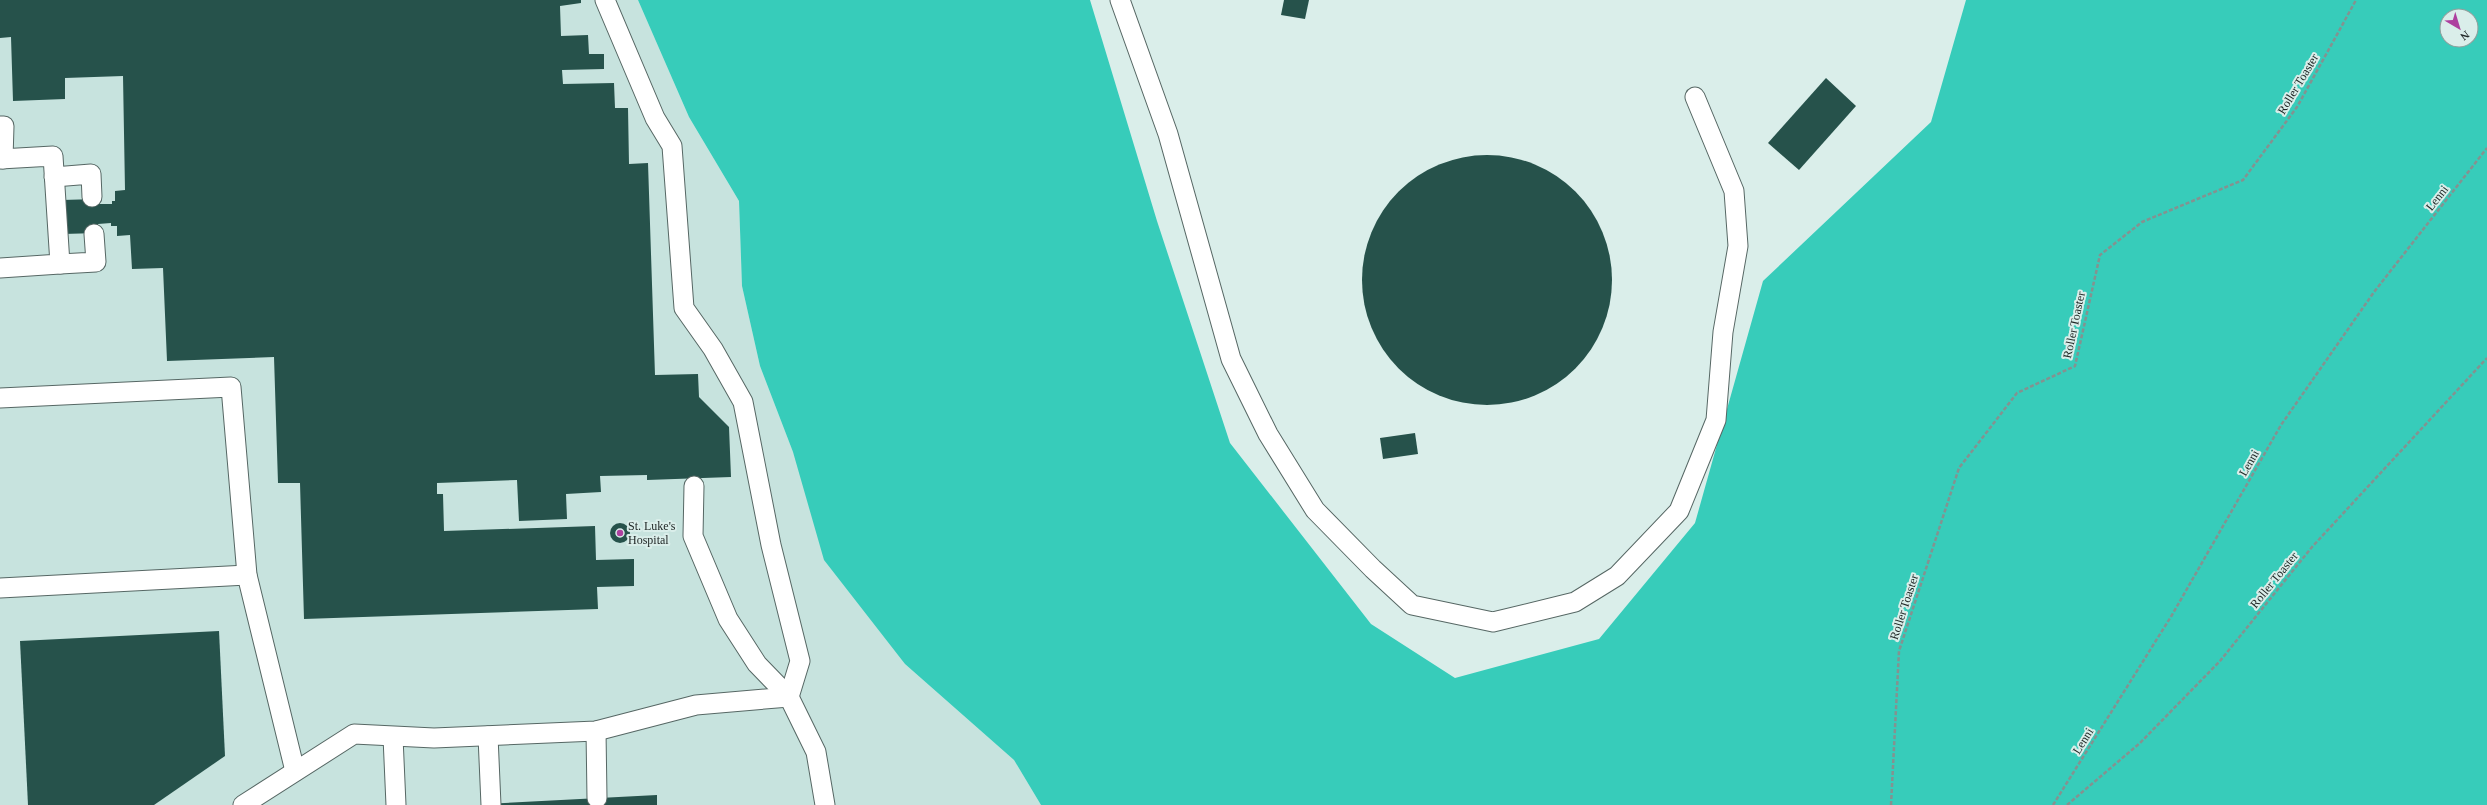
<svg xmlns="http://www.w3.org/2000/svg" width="2487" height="805" font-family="Georgia,serif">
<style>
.built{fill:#c7e3de}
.forest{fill:#37ccba;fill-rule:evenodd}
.building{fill:#26524b}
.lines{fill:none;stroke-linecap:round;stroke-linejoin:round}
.lane-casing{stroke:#566764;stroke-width:21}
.path{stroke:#849290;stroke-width:2.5;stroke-dasharray:4 2;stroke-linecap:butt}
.lane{stroke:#fff;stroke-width:19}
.poi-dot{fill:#ad409f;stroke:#daeeea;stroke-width:1.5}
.labels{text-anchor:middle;stroke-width:4;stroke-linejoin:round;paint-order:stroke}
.street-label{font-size:12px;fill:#222928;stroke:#daeeea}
.poi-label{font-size:12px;fill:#222928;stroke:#daeeea;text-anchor:start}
</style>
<rect width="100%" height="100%" fill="#daeeea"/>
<path class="built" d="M 0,0 L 638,0 L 689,117 L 739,201 L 742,286 L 760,366 L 793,452 L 905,664 L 1014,760 L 1041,805 L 0,805 Z"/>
<path class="forest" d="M 638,0 L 1090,0 L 1157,221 L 1230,443 L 1371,624 L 1455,678 L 1599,639 L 1695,523 L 1763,281 L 1931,122 L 1966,0 L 2487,0 L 2487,805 L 1041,805 L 1014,760 L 905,664 L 824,560 L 793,452 L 760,366 L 742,286 L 739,201 L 689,117 ZM 2447,16 L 2471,16 L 2471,40 L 2447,40 Z"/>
<g class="building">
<path d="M 0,0 L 581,0 L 581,3 L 560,6 L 561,36 L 588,35 L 589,54 L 604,54 L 604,69 L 562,70 L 563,84 L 614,83 L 615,108 L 628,108 L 629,164 L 648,163 L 655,375 L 698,374 L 699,397 L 729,427 L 731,477 L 647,480 L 647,475 L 600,476 L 601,492 L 566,494 L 567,519 L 519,521 L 517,480 L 437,483 L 437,494 L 443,494 L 444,531 L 595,526 L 596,560 L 634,559 L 634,586 L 597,587 L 598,609 L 304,619 L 300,483 L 278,483 L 274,357 L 167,361 L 163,268 L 132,269 L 130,235 L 117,236 L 117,226 L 111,226 L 111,223 L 98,224 L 98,233 L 63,234 L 62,200 L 97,199 L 97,204 L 112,204 L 112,201 L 115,201 L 115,191 L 125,190 L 123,76 L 65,78 L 65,99 L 13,101 L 11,37 L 0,38 Z"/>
<path d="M 1284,0 L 1309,0 L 1305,19 L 1281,15 Z"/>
<path d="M 1826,78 L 1856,106 L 1799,170 L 1768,143 Z"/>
<circle cx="1487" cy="280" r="125"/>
<path d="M 1415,433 L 1418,454 L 1383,459 L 1380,438 Z"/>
<circle cx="620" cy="533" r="10"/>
<path d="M 219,631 L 225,756 L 154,805 L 28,805 L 20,641 Z"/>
<path d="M 657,795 L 657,805 L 484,805 L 484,804 Z"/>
</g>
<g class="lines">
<g class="lane-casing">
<g id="lane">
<path d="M 605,0 L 655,118 L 672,146 L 684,308 L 713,349 L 743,402 L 771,545 L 800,661 L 789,697"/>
<path d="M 1120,0 L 1168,134 L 1231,359 L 1268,434 L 1315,510 L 1373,569 L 1412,605 L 1493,622 L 1575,602 L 1617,576 L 1679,511 L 1716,420 L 1723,332 L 1738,246 L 1734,191 L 1695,97"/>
<path d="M 0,126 L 4,126 L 3,159"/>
<path d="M 0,159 L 53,156 L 60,264 L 0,268"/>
<path d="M 54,177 L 91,174 L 92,197"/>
<path d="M 60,264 L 96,262 L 94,234"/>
<path d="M 0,398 L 231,387 L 247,575 L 295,771"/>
<path d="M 694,486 L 693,536 L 728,619 L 757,664 L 789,697 L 816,752 L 825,805"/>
<path d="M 0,588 L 247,575"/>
<path d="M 596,731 L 597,798"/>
<path d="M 488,736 L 491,805"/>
<path d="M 393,737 L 396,805"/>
<path d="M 243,805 L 354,734 L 434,738 L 596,731 L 696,705 L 789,697"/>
</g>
</g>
<g class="path">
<path d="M 1891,805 L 1899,651 L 1959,468 L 2017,393 L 2075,366 L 2100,255 L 2142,222 L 2243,180 L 2297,107 L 2356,0"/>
<path d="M 2053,805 L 2172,615 L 2281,425 L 2374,292 L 2487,148"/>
<path d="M 2067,805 L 2140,743 L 2220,661 L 2312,547 L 2487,358"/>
</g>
<use href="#lane" class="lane"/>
</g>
<circle class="poi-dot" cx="620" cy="533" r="4"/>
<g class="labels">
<g class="street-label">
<text transform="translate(2298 84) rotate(-59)" y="4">Roller Toaster</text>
<text transform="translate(2437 198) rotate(-52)" y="4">Lenni</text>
<text transform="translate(2074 325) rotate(-78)" y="4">Roller Toaster</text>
<text transform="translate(2249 463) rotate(-60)" y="4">Lenni</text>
<text transform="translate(2274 580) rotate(-51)" y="4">Roller Toaster</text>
<text transform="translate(1904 607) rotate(-72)" y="4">Roller Toaster</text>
<text transform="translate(2083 741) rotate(-58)" y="4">Lenni</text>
</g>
<g class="poi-label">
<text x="628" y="530">St. Luke's<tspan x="628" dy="14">Hospital</tspan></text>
</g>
</g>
<g transform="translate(2459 28) rotate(142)"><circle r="19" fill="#daeeea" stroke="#909f9c"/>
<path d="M0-3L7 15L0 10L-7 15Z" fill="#ad409f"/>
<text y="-6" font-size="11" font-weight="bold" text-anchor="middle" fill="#222928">N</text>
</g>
</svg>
